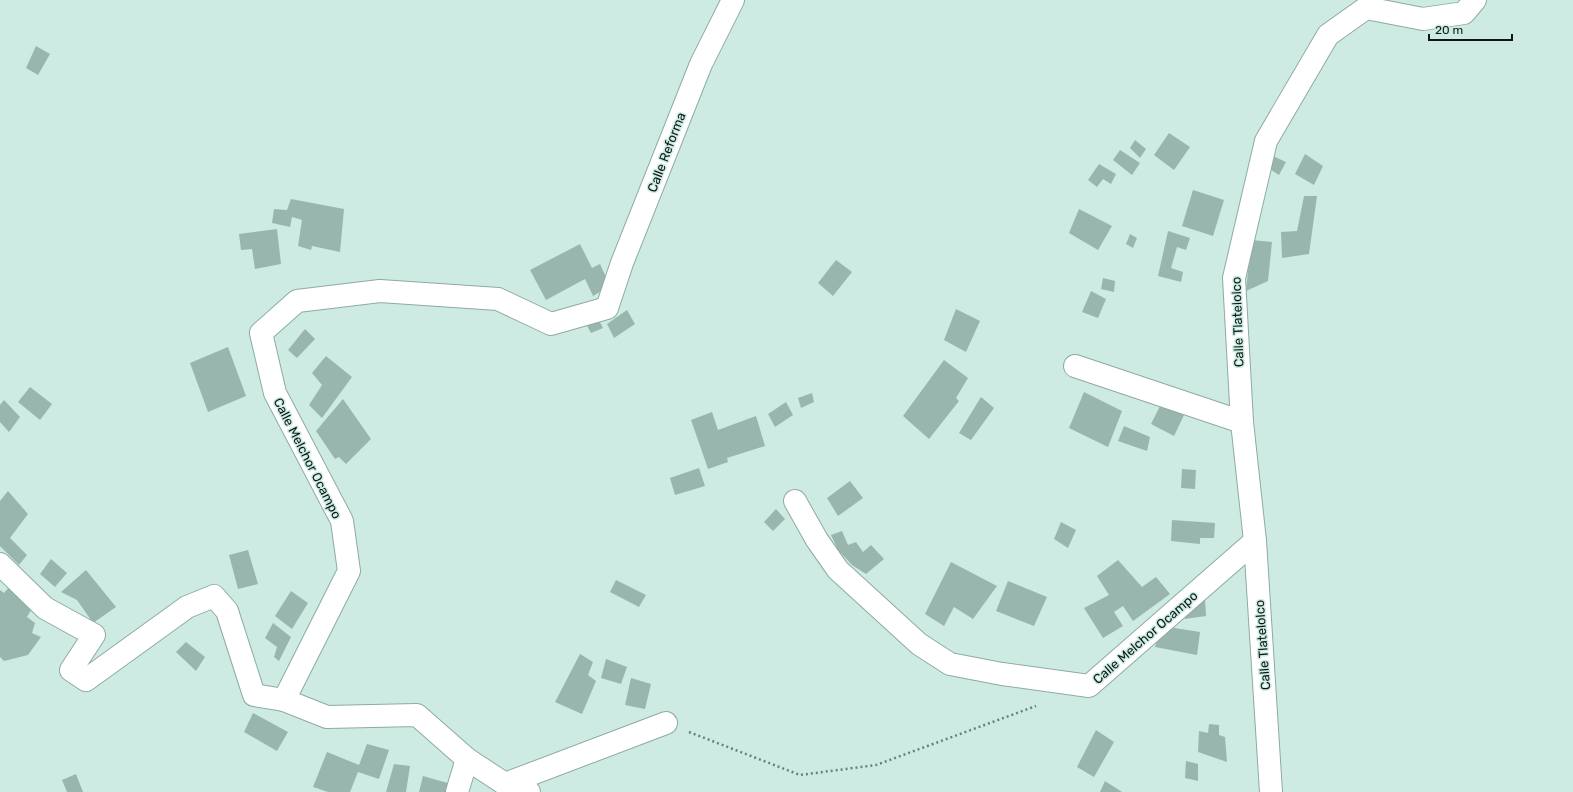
<svg xmlns="http://www.w3.org/2000/svg" width="1573" height="792" font-family="Rubik,sans-serif">
<style>
.building{fill:#99b6ae}
.lines{fill:none;stroke-linecap:round;stroke-linejoin:round}
.minor-casing{stroke:#8eaba3;stroke-width:24}
.path{stroke:#6b807b;stroke-width:2.5;stroke-dasharray:2 3;stroke-linecap:butt}
.minor{stroke:#fff;stroke-width:22}
.labels{text-anchor:middle;stroke-width:3;stroke-linejoin:round;paint-order:stroke}
.street-label{font-size:13px;fill:#0d1816;stroke:#cdebe3}
</style>
<rect width="100%" height="100%" fill="#cdebe3"/>
<g class="building">
<path d="M 36,46 L 50,54 L 38,75 L 26,68 Z"/>
<path d="M 1169,133 L 1190,147 L 1174,170 L 1154,155 Z"/>
<path d="M 1135,140 L 1146,149 L 1140,158 L 1130,148 Z"/>
<path d="M 1120,150 L 1140,163 L 1132,175 L 1113,160 Z"/>
<path d="M 1305,154 L 1323,166 L 1314,185 L 1295,174 Z"/>
<path d="M 1273,156 L 1286,162 L 1279,175 L 1268,168 Z"/>
<path d="M 1099,164 L 1116,174 L 1111,184 L 1103,179 L 1097,187 L 1088,180 Z"/>
<path d="M 1193,190 L 1224,200 L 1213,236 L 1182,226 Z"/>
<path d="M 1304,196 L 1317,196 L 1309,254 L 1282,258 L 1281,232 L 1297,231 Z"/>
<path d="M 291,199 L 344,209 L 340,252 L 312,246 L 311,250 L 298,246 L 302,220 L 292,217 L 290,227 L 272,223 L 274,209 L 287,210 Z"/>
<path d="M 1079,209 L 1112,226 L 1098,250 L 1069,233 Z"/>
<path d="M 277,229 L 281,264 L 255,269 L 252,249 L 241,250 L 239,234 Z"/>
<path d="M 1168,231 L 1190,238 L 1186,250 L 1177,247 L 1171,268 L 1183,272 L 1181,282 L 1158,276 Z"/>
<path d="M 1130,234 L 1137,238 L 1133,248 L 1126,244 Z"/>
<path d="M 1251,240 L 1272,242 L 1268,281 L 1246,291 Z"/>
<path d="M 580,244 L 592,268 L 600,264 L 610,286 L 593,296 L 585,279 L 546,300 L 530,270 Z"/>
<path d="M 836,260 L 852,272 L 833,296 L 818,283 Z"/>
<path d="M 1103,278 L 1115,281 L 1114,292 L 1101,289 Z"/>
<path d="M 1091,291 L 1106,299 L 1098,318 L 1082,312 Z"/>
<path d="M 956,309 L 980,321 L 966,352 L 944,340 Z"/>
<path d="M 627,310 L 635,324 L 614,338 L 607,324 Z"/>
<path d="M 596,315 L 603,328 L 591,333 L 584,320 Z"/>
<path d="M 305,329 L 315,339 L 297,358 L 288,350 Z"/>
<path d="M 228,347 L 246,396 L 208,412 L 190,363 Z"/>
<path d="M 326,356 L 352,377 L 322,418 L 309,405 L 322,385 L 312,373 Z"/>
<path d="M 944,360 L 968,378 L 956,398 L 959,401 L 929,439 L 903,416 Z"/>
<path d="M 30,387 L 52,404 L 40,420 L 18,402 Z"/>
<path d="M 1084,392 L 1122,411 L 1108,447 L 1069,428 Z"/>
<path d="M 812,393 L 814,402 L 801,408 L 798,398 Z"/>
<path d="M 981,397 L 994,408 L 971,440 L 959,433 Z"/>
<path d="M 343,399 L 371,439 L 346,464 L 339,457 L 335,459 L 316,431 Z"/>
<path d="M 4,400 L 20,417 L 9,432 L 0,422 L 0,405 Z"/>
<path d="M 786,402 L 793,415 L 775,427 L 768,414 Z"/>
<path d="M 1161,404 L 1185,413 L 1174,436 L 1151,424 Z"/>
<path d="M 712,412 L 718,430 L 756,416 L 765,446 L 727,458 L 728,462 L 708,469 L 691,420 Z"/>
<path d="M 1124,426 L 1150,437 L 1147,451 L 1118,441 Z"/>
<path d="M 699,468 L 705,486 L 675,495 L 670,478 Z"/>
<path d="M 1182,469 L 1196,470 L 1195,489 L 1181,488 Z"/>
<path d="M 850,481 L 863,498 L 838,516 L 827,498 Z"/>
<path d="M 8,491 L 28,514 L 10,538 L 27,555 L 19,565 L 0,546 L 0,501 Z"/>
<path d="M 776,509 L 785,519 L 773,531 L 764,522 Z"/>
<path d="M 1172,520 L 1215,523 L 1214,538 L 1200,538 L 1200,544 L 1171,541 Z"/>
<path d="M 1061,522 L 1076,530 L 1068,548 L 1054,539 Z"/>
<path d="M 842,531 L 848,545 L 856,542 L 863,552 L 871,545 L 884,559 L 866,574 L 852,565 L 838,550 L 831,535 Z"/>
<path d="M 248,550 L 258,584 L 238,589 L 229,555 Z"/>
<path d="M 51,559 L 67,573 L 55,587 L 40,574 Z"/>
<path d="M 1118,560 L 1142,587 L 1156,577 L 1170,594 L 1133,621 L 1123,606 L 1114,612 L 1123,626 L 1103,638 L 1084,608 L 1109,595 L 1097,576 Z"/>
<path d="M 951,562 L 997,586 L 973,619 L 954,607 L 944,626 L 925,614 Z"/>
<path d="M 86,570 L 116,607 L 93,623 L 77,600 L 61,592 Z"/>
<path d="M 616,580 L 646,595 L 639,607 L 610,592 Z"/>
<path d="M 1008,581 L 1047,597 L 1034,626 L 996,611 Z"/>
<path d="M 10,586 L 34,605 L 27,617 L 35,623 L 32,633 L 41,637 L 28,655 L 4,661 L 0,657 L 0,590 L 4,593 Z"/>
<path d="M 291,591 L 308,603 L 292,629 L 275,616 Z"/>
<path d="M 1205,598 L 1206,616 L 1185,619 L 1185,607 Z"/>
<path d="M 273,623 L 291,637 L 279,661 L 274,657 L 277,647 L 265,638 Z"/>
<path d="M 1162,626 L 1200,632 L 1197,655 L 1155,647 Z"/>
<path d="M 186,642 L 205,657 L 196,671 L 176,652 Z"/>
<path d="M 580,654 L 593,662 L 588,675 L 596,681 L 582,714 L 555,702 Z"/>
<path d="M 606,659 L 627,667 L 621,684 L 601,678 Z"/>
<path d="M 631,678 L 651,684 L 645,709 L 625,705 Z"/>
<path d="M 253,713 L 288,732 L 277,751 L 244,732 Z"/>
<path d="M 1209,724 L 1219,725 L 1219,735 L 1225,737 L 1227,762 L 1198,752 L 1199,731 L 1208,733 Z"/>
<path d="M 1096,730 L 1114,742 L 1094,777 L 1077,767 Z"/>
<path d="M 367,744 L 389,750 L 379,779 L 358,772 L 350,792 L 328,792 L 313,787 L 327,752 L 359,765 Z"/>
<path d="M 1186,761 L 1198,764 L 1198,781 L 1185,778 Z"/>
<path d="M 394,764 L 410,766 L 406,792 L 386,792 Z"/>
<path d="M 76,774 L 83,792 L 67,792 L 62,780 Z"/>
<path d="M 423,776 L 451,784 L 448,792 L 419,792 Z"/>
<path d="M 1105,781 L 1122,792 L 1100,792 Z"/>
</g>
<g class="lines">
<g class="minor-casing">
<g id="minor">
<path d="M 1075,366 L 1242,422"/>
<path d="M 795,501 L 817,540 L 838,570 L 919,644 L 950,664 L 1002,674 L 1089,686 L 1255,541"/>
<path d="M 0,564 L 45,608 L 94,635 L 71,670 L 86,680 L 187,607 L 214,596 L 227,611 L 254,695 L 284,700"/>
<path d="M 505,784 L 666,723"/>
<path d="M 457,792 L 467,759"/>
<path d="M 529,792 L 505,784 L 467,759 L 417,715 L 327,717 L 284,700 L 349,571 L 342,521 L 275,393 L 261,333 L 297,301 L 380,291 L 498,299 L 551,324 L 607,308 L 622,263 L 701,64 L 733,0"/>
<path d="M 1271,792 L 1255,541 L 1242,422 L 1234,278 L 1266,141 L 1328,35 L 1366,8 L 1423,19 L 1464,13 L 1475,0"/>
</g>
</g>
<path class="path" d="M 689,732 L 800,775 L 876,765 L 1036,706"/>
<use href="#minor" class="minor"/>
</g>
<g class="labels">
<g class="street-label">
<text transform="translate(666 152) rotate(-69)" y="5">Calle Reforma</text>
<text transform="translate(1237 322) rotate(-92)" y="5">Calle Tlatelolco</text>
<text transform="translate(308 458) rotate(63)" y="5">Calle Melchor Ocampo</text>
<text transform="translate(1145 637) rotate(-41)" y="5">Calle Melchor Ocampo</text>
<text transform="translate(1262 645) rotate(-94)" y="5">Calle Tlatelolco</text>
</g>
</g>
<path d="M1429 34v6h83v-6" fill="none" stroke="#0d1816" stroke-width="2"/>
<text x="1435" y="34" font-size="12" fill="#0d1816" stroke="#cdebe3" stroke-width="3" paint-order="stroke">20 m</text>
</svg>
